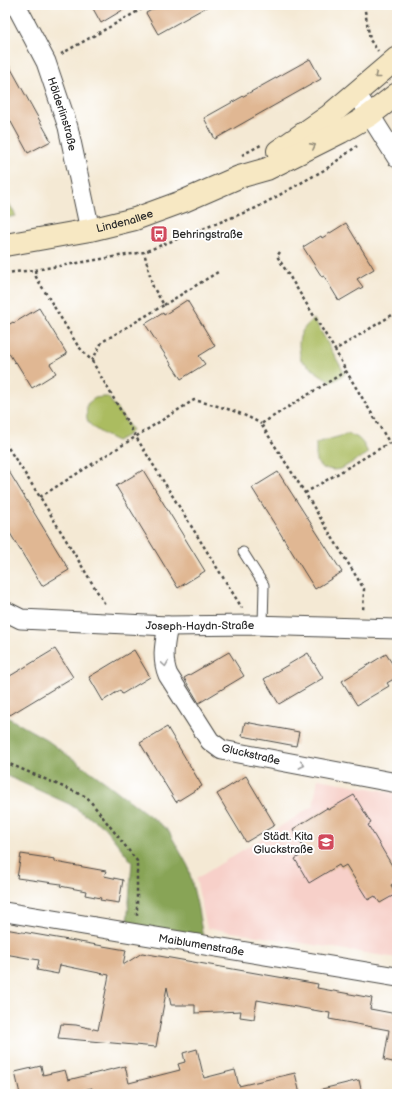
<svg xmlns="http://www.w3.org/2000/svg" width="402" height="1099" font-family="'Balsamiq Sans',sans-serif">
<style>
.built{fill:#f7d0c9}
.green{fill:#abbc60;stroke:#6b7446}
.forest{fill:#88a456;stroke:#5a6840}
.building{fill:#e0b793}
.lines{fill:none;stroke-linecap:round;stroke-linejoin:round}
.lane-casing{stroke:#494844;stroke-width:11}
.street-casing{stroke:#494844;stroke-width:21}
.secondary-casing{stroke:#494844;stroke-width:24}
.path{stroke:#494844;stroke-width:2.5;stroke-dasharray:3 3;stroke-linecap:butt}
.lane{stroke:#fff;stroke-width:9}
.street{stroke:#fff;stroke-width:19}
.secondary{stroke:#f7e8c3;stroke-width:22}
.oneway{stroke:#918a77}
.oneway2{stroke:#a0a0a0}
.labels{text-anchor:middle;stroke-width:4;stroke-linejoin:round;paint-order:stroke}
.street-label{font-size:11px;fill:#2b2b2b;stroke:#fff}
.poi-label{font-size:11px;fill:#2b2b2b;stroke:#fff;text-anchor:start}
</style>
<rect width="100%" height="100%" fill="#fff"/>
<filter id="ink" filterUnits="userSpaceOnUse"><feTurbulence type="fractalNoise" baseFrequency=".025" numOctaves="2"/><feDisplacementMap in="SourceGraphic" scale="8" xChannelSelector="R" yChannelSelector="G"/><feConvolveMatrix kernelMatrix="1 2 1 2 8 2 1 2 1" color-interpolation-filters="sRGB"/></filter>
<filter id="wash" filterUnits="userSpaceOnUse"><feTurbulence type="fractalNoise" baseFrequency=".012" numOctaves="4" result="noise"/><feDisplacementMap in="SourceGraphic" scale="16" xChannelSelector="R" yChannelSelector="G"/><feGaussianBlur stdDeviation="0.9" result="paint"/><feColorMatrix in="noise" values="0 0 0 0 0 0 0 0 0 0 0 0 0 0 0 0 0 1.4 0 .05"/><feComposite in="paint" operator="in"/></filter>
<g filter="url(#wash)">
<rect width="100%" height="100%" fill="#f4e9d4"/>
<path class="built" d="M 318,779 L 397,793 L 397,958 L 207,928 L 196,879 L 313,806 Z"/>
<g class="green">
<path d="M 5,196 L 16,216 L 5,218 Z"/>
<path d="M 314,319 L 345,374 L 332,382 L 319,374 L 301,360 C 297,341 298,331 314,319 Z"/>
<path d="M 102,397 L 108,397 L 132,430 L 128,435 L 117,441 C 110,438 94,430 89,423 C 85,418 87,410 87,404 L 95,398 Z"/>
<path d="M 348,434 C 360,437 363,442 368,453 L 341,469 L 334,470 L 322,468 L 316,461 L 316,443 Z"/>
</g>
<path class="forest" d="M 5,716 L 44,738 L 108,784 L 168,830 L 188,866 L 197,904 L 203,937 L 127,925 L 132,862 L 104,827 L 69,804 L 5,775 Z"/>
<g id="blocks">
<g class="building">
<path d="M 91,5 L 131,5 L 101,23 Z"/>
<path d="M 161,5 L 210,5 L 158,34 L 146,13 Z"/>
<path d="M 5,58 L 51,141 L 28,153 L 5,111 Z"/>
<path d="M 310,59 L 321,79 L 215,139 L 204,118 Z"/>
<path d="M 346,223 L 374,269 L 357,279 L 363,287 L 339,301 L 324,276 L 322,277 L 303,247 L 321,236 L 322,238 Z"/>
<path d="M 187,300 L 215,346 L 199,356 L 205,364 L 181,379 L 145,324 L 163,313 L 164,315 Z"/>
<path d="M 39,308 L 67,354 L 50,364 L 56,373 L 32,388 L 16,362 L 15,363 L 5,347 L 5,327 L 13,322 L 14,323 Z"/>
<path d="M 5,465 L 69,570 L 42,586 L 5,525 Z"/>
<path d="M 143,470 L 205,571 L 178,588 L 116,486 Z"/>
<path d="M 278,472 L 342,572 L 315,589 L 252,488 Z"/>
<path d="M 55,649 L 73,677 L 10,715 L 5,706 L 5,679 Z"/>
<path d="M 134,650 L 150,677 L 122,694 L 120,690 L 103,701 L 89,677 Z"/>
<path d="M 229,652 L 244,676 L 199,703 L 184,678 Z"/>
<path d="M 308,653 L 323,678 L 279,704 L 264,679 Z"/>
<path d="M 386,654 L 397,671 L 397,677 L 387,683 L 389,686 L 357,705 L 342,681 Z"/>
<path d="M 245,722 L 299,732 L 296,746 L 242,736 Z"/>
<path d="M 167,727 L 202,786 L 176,802 L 140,743 Z"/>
<path d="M 246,776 L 275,825 L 246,842 L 217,794 Z"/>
<path d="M 354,795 L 371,823 L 368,825 L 397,874 L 397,882 L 391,885 L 396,894 L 380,903 L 375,896 L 368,900 L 346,865 L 341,868 L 339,865 L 309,883 L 295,859 L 303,854 L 301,850 L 304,849 L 293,829 L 327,808 L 328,810 Z"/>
<path d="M 21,854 L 55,859 L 55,862 L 106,871 L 104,876 L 123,880 L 119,903 L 100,900 L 101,898 L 85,895 L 86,891 L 60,886 L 61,884 L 17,878 Z"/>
<path d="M 5,929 L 126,950 L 123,965 L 142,953 L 318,984 L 317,988 L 372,998 L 370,1009 L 397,1014 L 397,1063 L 384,1060 L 389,1030 L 329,1019 L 330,1013 L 257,1000 L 254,1019 L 240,1017 L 241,1011 L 195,1013 L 195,1005 L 171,1005 L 167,987 L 156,1047 L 58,1038 L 61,1024 L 76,1025 L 98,1030 L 109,975 L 60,965 L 58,974 L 37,970 L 39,960 L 5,954 Z"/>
<path d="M 197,1049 L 204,1078 L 235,1070 L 239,1086 L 295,1073 L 300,1094 L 93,1094 L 92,1088 L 68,1094 L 20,1094 L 15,1072 L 41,1066 L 43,1075 L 65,1070 L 68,1080 L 125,1066 L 129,1083 L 180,1070 L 178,1064 L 185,1062 L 183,1053 Z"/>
<path d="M 359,1080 L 362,1094 L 323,1094 L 322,1089 Z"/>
</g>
</g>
</g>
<g filter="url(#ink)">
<use href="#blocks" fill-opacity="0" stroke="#494844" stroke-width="1"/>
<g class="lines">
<g class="lane-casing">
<path id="lane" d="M 243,552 L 264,585 L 263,625"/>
</g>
<g class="street-casing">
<g id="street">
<path id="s1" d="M 16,5 L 46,62 L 68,127 L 90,230"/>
<path d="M 356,93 L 397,158"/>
<path id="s2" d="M 5,611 L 21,619 L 168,626 L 252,625 L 397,629"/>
<path d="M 168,626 C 165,642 161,658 168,675 L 210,741 L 222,750 L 397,783"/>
<path id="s3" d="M 5,912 L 397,977"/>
</g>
</g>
<g class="secondary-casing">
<g id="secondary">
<path d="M 278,151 L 330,115 L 397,58"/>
<path id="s4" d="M 5,245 L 90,230 L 135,219 L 184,201 L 239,177 L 267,169 L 341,132 L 370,115 L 397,94"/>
</g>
</g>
<g class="path">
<path d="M 364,5 L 370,40 L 378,51"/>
<path d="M 61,54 L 149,5"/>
<path d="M 242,155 L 261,145"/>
<path d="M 280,252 L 277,256 L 335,350"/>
<path d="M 35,270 L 36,277 L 78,346 L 92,361 L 136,437 L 242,608"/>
<path d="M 5,273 L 35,270 L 144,252 L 256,208 L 326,169 L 357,146"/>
<path d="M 164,305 L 218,272"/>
<path d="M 397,312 L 335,350 L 346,371 L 389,442 L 397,447"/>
<path d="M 92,361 L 102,342 L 164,305 L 153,287 L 144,252"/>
<path d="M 346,371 L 261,424 L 305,493 L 364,589 L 363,612"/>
<path d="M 5,443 L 40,497 L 106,606"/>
<path d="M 305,493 L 389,443"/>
<path d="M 40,497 L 194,400 C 218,406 240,411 261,424"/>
<path d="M 5,762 L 87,797 L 137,861 L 137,917"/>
</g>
<use href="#lane" class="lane"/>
<use href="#street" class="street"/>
<use href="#secondary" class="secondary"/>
</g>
<defs><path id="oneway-chevron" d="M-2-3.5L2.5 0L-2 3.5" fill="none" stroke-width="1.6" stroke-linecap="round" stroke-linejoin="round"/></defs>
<g class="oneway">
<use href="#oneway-chevron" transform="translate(377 76) rotate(141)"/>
<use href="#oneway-chevron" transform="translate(313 146) rotate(-27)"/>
</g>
<g class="oneway2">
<use href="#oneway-chevron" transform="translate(165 664) rotate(81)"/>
<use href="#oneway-chevron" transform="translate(302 765) rotate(11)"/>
</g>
</g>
<defs>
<g id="bus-square" transform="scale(0.9)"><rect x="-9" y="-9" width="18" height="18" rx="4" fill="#d1495b" stroke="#fff"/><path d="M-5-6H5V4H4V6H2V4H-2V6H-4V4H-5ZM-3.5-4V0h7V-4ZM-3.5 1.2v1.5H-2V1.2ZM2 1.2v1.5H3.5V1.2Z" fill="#fff"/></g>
<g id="school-square" transform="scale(0.9)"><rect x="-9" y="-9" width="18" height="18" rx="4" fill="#d1495b" stroke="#fff"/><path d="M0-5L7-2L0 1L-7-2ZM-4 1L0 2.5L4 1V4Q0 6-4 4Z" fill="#fff"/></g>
</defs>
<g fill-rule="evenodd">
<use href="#bus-square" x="159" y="234"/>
<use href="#school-square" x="326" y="842"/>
</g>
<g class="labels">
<g class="street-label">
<text dy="4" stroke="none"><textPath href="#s1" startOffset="119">Hölderlinstraße</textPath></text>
<text dy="4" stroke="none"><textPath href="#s4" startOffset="122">Lindenallee</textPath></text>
<text dy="4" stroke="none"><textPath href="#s2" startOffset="197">Joseph-Haydn-Straße</textPath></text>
<text transform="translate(251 754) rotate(13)" y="4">Gluckstraße</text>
<text dy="4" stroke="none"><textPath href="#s3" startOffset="199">Maiblumenstraße</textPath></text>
</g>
<g class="poi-label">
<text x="172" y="238">Behringstraße</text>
<text x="313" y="840" text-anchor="end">Städt. Kita<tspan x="313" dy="13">Gluckstraße</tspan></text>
</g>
</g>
<rect width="402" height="1099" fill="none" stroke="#fff" stroke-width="20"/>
</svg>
